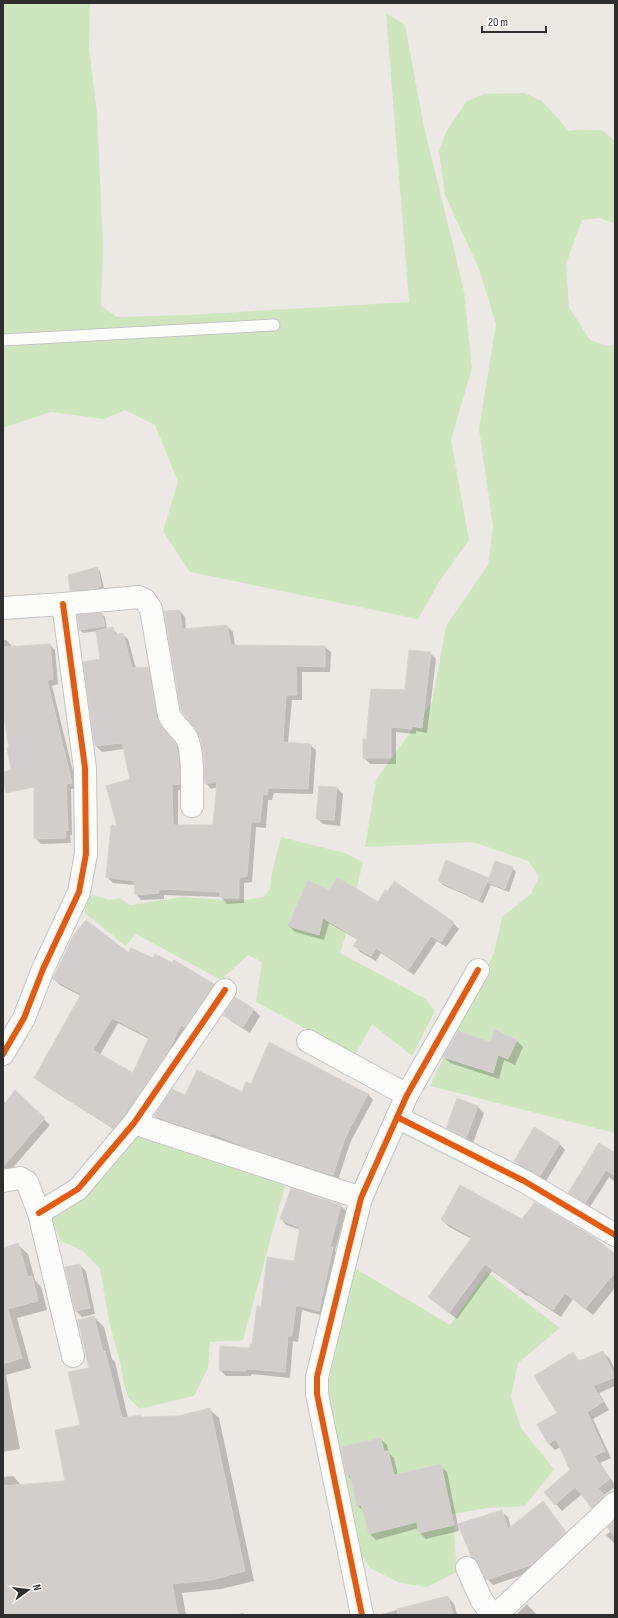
<svg xmlns="http://www.w3.org/2000/svg" width="618" height="1618" font-family="'Sofia Sans Condensed',sans-serif">
<style>
.green{fill:#cee6be}
.shadow{fill:#0003;fill-rule:evenodd}
.building{fill:#d1cecb;stroke:#d7d4d0;fill-rule:evenodd}
.lines{fill:none;stroke-linecap:round;stroke-linejoin:round}
.lane-casing{stroke:#c5c4c5;stroke-width:13}
.street-casing{stroke:#c5c4c5;stroke-width:24}
.lane{stroke:#fcfcfb;stroke-width:11}
.street{stroke:#fcfcfb;stroke-width:22}
.cycleway-casing{stroke:#fff;stroke-width:8}
.cycleway{stroke:#e8590c;stroke-width:6}
</style>
<rect width="100%" height="100%" fill="#ece8e4"/>
<g class="green">
<path d="M 3,3 L 90,3 L 89,48 L 97,113 L 103,247 L 101,306 L 117,317 L 187,315 L 409,302 L 386,13 L 405,25 L 423,122 L 464,291 L 472,368 L 451,440 L 469,540 L 439,582 L 418,619 L 190,572 L 163,531 L 178,482 L 155,425 L 125,410 L 104,419 L 51,412 L 3,428 Z"/>
<path d="M 524,93 L 542,101 L 569,131 C 581,128 590,131 602,130 L 615,141 L 615,224 L 600,218 L 582,220 L 566,264 L 569,307 L 590,340 L 608,346 L 615,344 L 615,1133 L 430,1086 L 494,953 L 502,917 L 531,894 L 539,876 L 528,861 L 473,842 L 365,847 L 376,780 L 432,702 L 446,626 L 488,565 L 493,527 L 479,429 L 496,324 L 479,269 L 445,195 L 439,151 L 446,132 L 467,101 L 484,94 Z"/>
<path d="M 281,837 L 345,853 L 363,862 L 345,938 L 340,953 L 426,999 L 435,1011 L 412,1056 L 372,1024 L 355,1055 L 256,1002 L 262,962 L 248,955 L 221,980 L 136,934 L 126,946 L 85,913 L 84,892 L 109,900 L 120,898 L 130,905 L 183,897 L 236,901 L 264,897 L 270,889 L 272,873 Z"/>
<path d="M 141,1130 L 285,1186 L 243,1340 L 210,1342 L 208,1368 L 194,1396 L 139,1409 L 128,1397 L 125,1388 L 120,1362 L 110,1326 L 100,1269 L 83,1251 L 61,1241 L 50,1217 Z"/>
<path d="M 353,1267 L 450,1325 L 487,1272 L 560,1328 L 518,1363 L 511,1397 L 521,1428 L 554,1469 L 525,1506 L 487,1508 L 453,1514 L 457,1572 L 427,1587 L 400,1583 L 370,1568 L 359,1551 L 327,1391 Z"/>
</g>
<g class="shadow">
<path d="M 97,568 L 100,571 L 104,588 L 101,589 L 101,591 L 74,593 L 71,590 Z"/>
<path d="M 180,611 L 185,617 L 186,630 L 227,626 L 233,632 L 235,646 L 325,647 L 331,652 L 330,672 L 302,672 L 302,700 L 292,700 L 288,743 L 310,745 L 316,750 L 313,794 L 274,793 L 272,800 L 268,800 L 266,828 L 256,827 L 252,882 L 244,883 L 244,903 L 227,904 L 221,897 L 164,895 L 164,899 L 141,900 L 136,894 L 135,885 L 113,883 L 107,877 L 118,827 L 131,780 L 124,749 L 102,752 L 96,746 L 95,742 L 101,659 L 97,631 L 83,633 L 80,630 L 102,614 L 105,617 L 107,629 L 112,628 L 118,635 L 122,634 L 128,639 L 136,669 L 148,668 L 153,673 L 163,727 L 180,750 L 185,789 L 178,790 L 178,826 L 214,826 L 218,787 L 211,789 L 206,783 L 205,758 L 202,740 L 197,729 L 182,711 Z"/>
<path d="M 3,640 L 6,640 L 11,645 L 12,648 L 50,645 L 55,650 L 58,684 L 52,686 L 77,788 L 71,789 L 72,835 L 70,835 L 71,843 L 41,844 L 35,838 L 42,787 L 10,748 L 5,695 L 3,695 Z"/>
<path d="M 430,653 L 436,659 L 427,733 L 416,731 L 416,734 L 396,732 L 396,764 L 370,764 L 364,758 L 367,740 L 406,691 Z"/>
<path d="M 337,788 L 343,794 L 340,826 L 323,824 L 317,818 Z"/>
<path d="M 512,868 L 516,872 L 509,892 L 491,885 L 483,903 L 443,885 L 439,881 L 489,879 Z"/>
<path d="M 394,882 L 453,923 L 459,929 L 446,947 L 437,941 L 414,975 L 381,953 L 376,961 L 360,952 L 355,946 L 358,940 L 329,923 L 324,940 L 295,932 L 289,926 L 330,891 L 379,903 Z"/>
<path d="M 129,955 L 154,960 L 214,984 L 219,990 L 120,1133 L 41,1083 L 36,1077 L 81,996 L 60,985 L 54,979 ZM 118,1023 L 149,1039 L 133,1074 L 100,1055 Z"/>
<path d="M 235,999 L 254,1010 L 260,1016 L 250,1033 L 231,1021 L 224,1015 Z"/>
<path d="M 496,1031 L 517,1041 L 523,1047 L 515,1065 L 504,1060 L 499,1079 L 450,1063 L 444,1057 L 490,1043 Z"/>
<path d="M 251,1085 L 368,1094 L 373,1100 L 350,1143 L 338,1180 L 249,1151 L 216,1138 L 215,1139 L 160,1121 L 155,1116 L 186,1096 L 242,1094 Z"/>
<path d="M 15,1092 L 50,1125 L 9,1172 L 3,1167 L 3,1101 L 6,1103 Z"/>
<path d="M 458,1099 L 478,1107 L 484,1113 L 473,1143 L 453,1134 L 447,1127 Z"/>
<path d="M 559,1143 L 565,1150 L 546,1181 L 521,1167 L 515,1161 Z"/>
<path d="M 615,1154 L 615,1182 L 609,1177 L 590,1207 L 574,1197 L 569,1192 Z"/>
<path d="M 341,1206 L 346,1211 L 335,1251 L 338,1254 L 324,1316 L 302,1310 L 298,1342 L 293,1341 L 290,1378 L 251,1374 L 251,1376 L 226,1376 L 220,1370 L 251,1349 L 253,1345 L 262,1308 L 295,1262 L 301,1230 L 286,1225 L 281,1219 Z"/>
<path d="M 442,1220 L 522,1220 L 615,1255 L 615,1288 L 593,1315 L 573,1299 L 561,1317 L 528,1295 L 527,1296 L 492,1271 L 457,1319 L 429,1297 L 472,1239 L 449,1227 Z"/>
<path d="M 18,1245 L 28,1254 L 35,1280 L 41,1287 L 47,1310 L 17,1318 L 31,1368 L 6,1375 L 20,1449 L 3,1452 L 3,1249 Z"/>
<path d="M 80,1265 L 86,1271 L 95,1314 L 82,1317 L 76,1311 L 66,1268 Z"/>
<path d="M 94,1317 L 104,1327 L 112,1359 L 115,1362 L 128,1418 L 140,1416 L 143,1418 L 178,1418 L 209,1409 L 219,1418 L 254,1581 L 221,1589 L 182,1593 L 186,1615 L 3,1615 L 3,1477 L 13,1476 L 22,1486 L 66,1482 L 82,1426 L 90,1368 Z"/>
<path d="M 603,1352 L 610,1359 L 615,1370 L 615,1386 L 599,1393 L 609,1410 L 593,1419 L 611,1458 L 600,1463 L 615,1485 L 615,1487 L 604,1495 L 611,1503 L 599,1514 L 582,1494 L 562,1511 L 556,1504 L 571,1470 L 561,1447 L 555,1450 L 548,1443 L 558,1413 L 573,1354 L 580,1361 Z"/>
<path d="M 381,1439 L 387,1445 L 389,1453 L 394,1458 L 398,1475 L 440,1466 L 447,1472 L 459,1531 L 426,1539 L 420,1533 L 419,1528 L 376,1540 L 370,1534 L 364,1512 L 358,1506 L 352,1480 L 347,1475 Z"/>
<path d="M 543,1503 L 571,1538 L 537,1570 L 493,1585 L 487,1579 L 502,1512 L 508,1517 L 511,1528 Z"/>
<path d="M 615,1522 L 615,1544 L 606,1535 L 611,1531 Z"/>
<path d="M 448,1597 L 454,1604 L 457,1615 L 378,1615 Z"/>
<path d="M 527,1604 L 537,1615 L 516,1615 Z"/>
<path d="M 243,1613 L 245,1615 L 235,1615 Z"/>
</g>
<g class="building">
<path d="M 98,567 L 101,586 L 98,586 L 99,588 L 70,591 L 68,575 Z"/>
<path d="M 180,610 L 182,629 L 227,625 L 231,645 L 325,646 L 325,667 L 296,666 L 297,695 L 286,695 L 283,742 L 311,744 L 308,789 L 268,788 L 267,795 L 263,794 L 260,822 L 251,822 L 247,876 L 239,878 L 239,898 L 220,898 L 220,892 L 159,889 L 159,893 L 135,895 L 134,881 L 106,877 L 111,825 L 117,826 L 106,786 L 130,779 L 122,743 L 95,746 L 94,742 L 83,662 L 100,659 L 96,631 L 113,627 L 115,635 L 123,633 L 132,668 L 148,667 L 158,721 L 175,743 L 178,753 L 180,784 L 172,785 L 173,825 L 213,825 L 217,781 L 205,784 L 204,758 L 201,740 L 196,730 L 181,711 L 164,611 Z"/>
<path d="M 102,613 L 105,626 L 79,630 L 77,615 Z"/>
<path d="M 50,644 L 53,679 L 47,680 L 72,783 L 66,784 L 68,831 L 65,830 L 66,838 L 34,839 L 34,787 L 6,793 L 3,780 L 3,772 L 11,770 L 7,748 L 9,748 L 4,718 L 3,647 Z"/>
<path d="M 409,650 L 431,652 L 422,728 L 411,726 L 411,729 L 391,727 L 391,758 L 363,758 L 363,739 L 366,739 L 371,689 L 405,690 Z"/>
<path d="M 319,786 L 337,787 L 334,820 L 316,819 Z"/>
<path d="M 446,860 L 489,878 L 495,861 L 513,867 L 505,889 L 487,882 L 488,880 L 479,900 L 438,881 Z"/>
<path d="M 337,877 L 378,902 L 385,890 L 388,891 L 394,881 L 454,922 L 441,942 L 431,936 L 408,970 L 376,948 L 371,956 L 353,946 L 358,939 L 323,918 L 319,935 L 288,926 L 308,880 L 329,890 Z"/>
<path d="M 86,920 L 129,953 L 131,948 L 153,958 L 155,954 L 173,963 L 174,960 L 214,984 L 185,1027 L 181,1025 L 168,1052 L 124,1115 L 114,1128 L 34,1078 L 81,994 L 53,979 L 73,936 ZM 112,1018 L 149,1037 L 133,1073 L 93,1050 Z"/>
<path d="M 235,997 L 254,1009 L 243,1027 L 223,1015 Z"/>
<path d="M 495,1030 L 517,1040 L 508,1059 L 498,1055 L 493,1073 L 443,1057 L 458,1031 L 490,1042 Z"/>
<path d="M 269,1042 L 368,1094 L 345,1138 L 333,1175 L 243,1146 L 211,1133 L 210,1135 L 154,1116 L 172,1089 L 185,1095 L 197,1070 L 242,1092 L 246,1082 L 251,1084 Z"/>
<path d="M 15,1090 L 45,1118 L 3,1167 L 3,1106 Z"/>
<path d="M 457,1098 L 478,1106 L 466,1138 L 446,1128 Z"/>
<path d="M 534,1127 L 560,1143 L 540,1176 L 514,1161 Z"/>
<path d="M 599,1143 L 615,1153 L 615,1176 L 606,1170 L 585,1203 L 568,1193 Z"/>
<path d="M 460,1185 L 522,1219 L 535,1202 L 595,1238 L 615,1254 L 615,1272 L 585,1309 L 565,1293 L 553,1310 L 520,1288 L 519,1290 L 485,1264 L 449,1313 L 428,1297 L 472,1237 L 441,1220 Z"/>
<path d="M 291,1188 L 341,1205 L 330,1247 L 333,1247 L 319,1311 L 296,1305 L 292,1336 L 288,1336 L 285,1372 L 246,1369 L 246,1371 L 219,1370 L 220,1346 L 250,1348 L 250,1344 L 252,1344 L 257,1306 L 261,1307 L 267,1257 L 294,1261 L 300,1228 L 280,1219 Z"/>
<path d="M 18,1243 L 28,1277 L 32,1276 L 38,1301 L 3,1310 L 3,1248 Z"/>
<path d="M 80,1264 L 90,1308 L 75,1311 L 65,1267 Z"/>
<path d="M 8,1310 L 22,1358 L 3,1364 L 3,1311 Z"/>
<path d="M 94,1316 L 103,1352 L 105,1351 L 122,1418 L 141,1415 L 141,1417 L 178,1416 L 210,1408 L 245,1571 L 211,1580 L 172,1584 L 178,1615 L 3,1615 L 3,1486 L 65,1481 L 55,1430 L 80,1425 L 68,1372 L 89,1368 L 78,1320 Z"/>
<path d="M 603,1351 L 615,1377 L 593,1386 L 603,1402 L 587,1412 L 605,1451 L 594,1456 L 610,1479 L 598,1488 L 605,1496 L 592,1508 L 575,1487 L 555,1505 L 544,1492 L 570,1470 L 556,1439 L 548,1444 L 537,1424 L 557,1413 L 534,1376 L 573,1352 L 579,1361 Z"/>
<path d="M 381,1438 L 384,1452 L 388,1451 L 394,1475 L 441,1464 L 454,1525 L 419,1533 L 417,1522 L 369,1534 L 361,1505 L 357,1506 L 350,1475 L 346,1476 L 341,1447 Z"/>
<path d="M 543,1501 L 566,1532 L 531,1565 L 486,1580 L 478,1563 L 471,1556 L 458,1524 L 502,1510 L 508,1529 Z"/>
<path d="M 615,1520 L 615,1537 L 607,1527 Z"/>
<path d="M 448,1596 L 453,1615 L 398,1615 L 397,1609 Z"/>
</g>
<g class="lines">
<g class="lane-casing">
<path id="lane" d="M 3,340 L 274,325"/>
</g>
<g class="street-casing">
<g id="street">
<path d="M 3,608 L 63,604 L 139,597 L 145,600 L 151,609 L 169,715 C 173,724 181,729 186,737 C 194,749 192,790 192,806"/>
<path d="M 308,1041 L 407,1095"/>
<path d="M 3,1054 L 24,1018 L 43,969 L 79,892 L 86,854 L 85,768 L 63,604"/>
<path d="M 397,1117 L 524,1181 L 615,1235"/>
<path d="M 134,1123 L 361,1198"/>
<path d="M 3,1181 L 20,1178 L 27,1182 L 39,1213 L 73,1356"/>
<path d="M 39,1213 L 78,1189 L 134,1123 L 225,990"/>
<path d="M 467,1568 L 481,1599 L 492,1615"/>
<path d="M 362,1615 L 317,1394 L 317,1377 L 361,1198 L 407,1095 L 478,970"/>
<path d="M 496,1615 L 615,1503"/>
</g>
</g>
<use href="#lane" class="lane"/>
<use href="#street" class="street"/>
<g class="cycleway-casing">
<g id="cycleway">
<path d="M 3,1054 L 24,1018 L 43,969 L 79,892 L 86,854 L 85,768 L 63,604"/>
<path d="M 397,1117 L 524,1181 L 615,1235"/>
<path d="M 39,1213 L 78,1189 L 134,1123 L 225,990"/>
<path d="M 362,1615 L 317,1394 L 317,1377 L 361,1198 L 407,1095 L 478,970"/>
</g>
</g>
<use href="#cycleway" class="cycleway"/>
</g>
<rect width="618" height="1618" fill="none" stroke="#2e2e2e" stroke-width="8"/>
<g transform="translate(28 1590) rotate(75)" stroke="#ffffff" stroke-width="3" paint-order="stroke">
<path d="M0-3L7 15L0 10L-7 15Z" fill="#2e2e2e"/>
<text y="-6" font-size="11" font-weight="bold" text-anchor="middle" fill="#2e2e2e">N</text>
</g>
<path d="M482 26v6h64v-6" fill="none" stroke="#2e2e2e" stroke-width="2"/>
<text x="488" y="26" font-size="12" fill="#2e2e2e" stroke="#ffffff" stroke-width="3" paint-order="stroke">20 m</text>
</svg>
